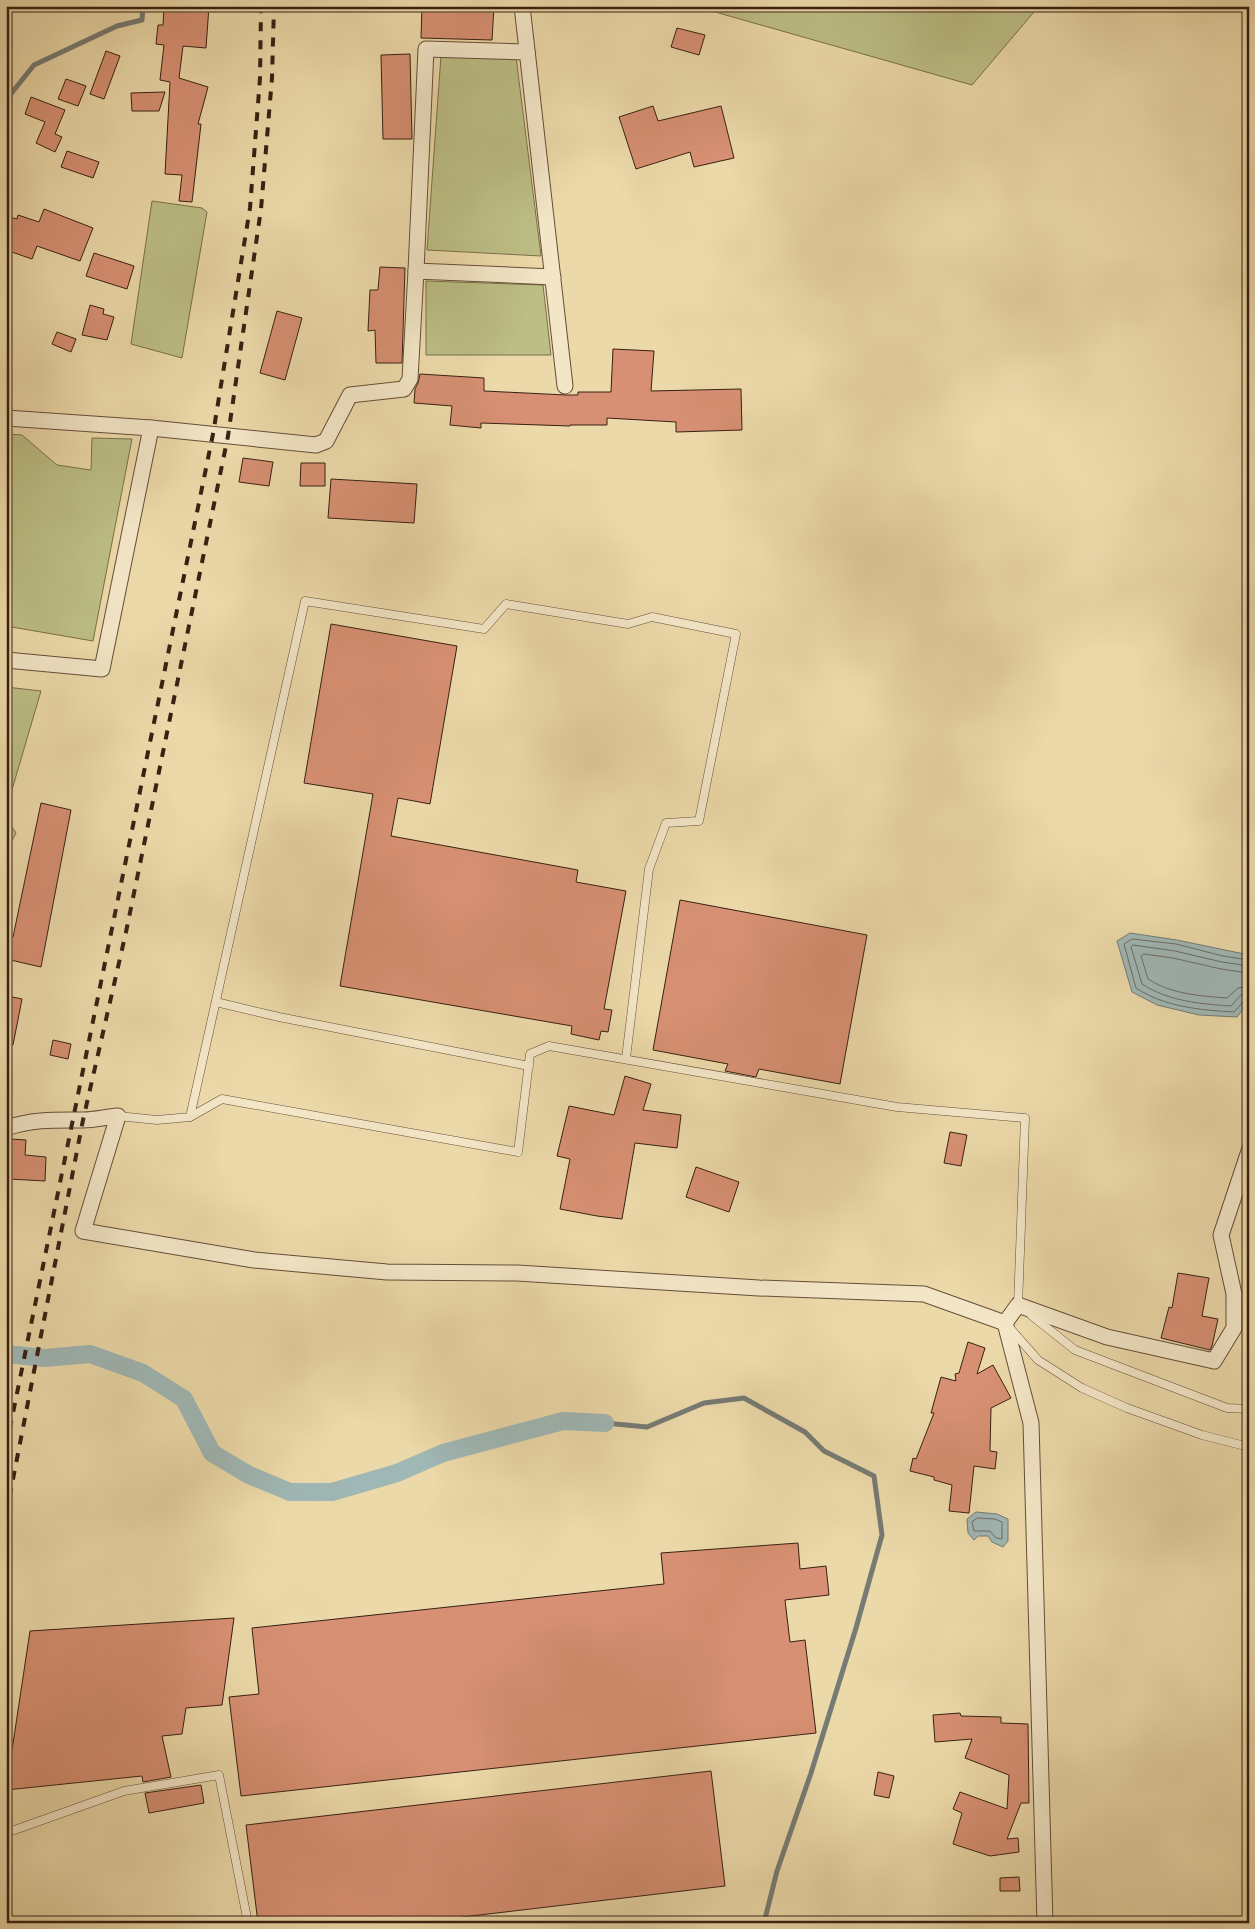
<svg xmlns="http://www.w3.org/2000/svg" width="1255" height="1929" font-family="'IM FELL English',serif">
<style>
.green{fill:#bcbe85;stroke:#7a6f4c}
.water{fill:#9fb7b5;stroke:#767b74}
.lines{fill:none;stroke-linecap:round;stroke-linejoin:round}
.shore{stroke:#6c6c64;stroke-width:1}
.stream{stroke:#767b74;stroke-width:5}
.canal{stroke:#9fb7b5;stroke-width:18}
.building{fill:#d79073;stroke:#382012}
.service-casing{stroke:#654e38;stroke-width:9}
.minor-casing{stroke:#654e38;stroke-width:17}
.service{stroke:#f3e6c7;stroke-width:8}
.minor{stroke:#f3e6c7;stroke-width:15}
.rail{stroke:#382012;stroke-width:4;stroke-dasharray:9 9;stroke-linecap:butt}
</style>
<rect width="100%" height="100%" fill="#ecd9a9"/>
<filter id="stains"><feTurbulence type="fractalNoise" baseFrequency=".004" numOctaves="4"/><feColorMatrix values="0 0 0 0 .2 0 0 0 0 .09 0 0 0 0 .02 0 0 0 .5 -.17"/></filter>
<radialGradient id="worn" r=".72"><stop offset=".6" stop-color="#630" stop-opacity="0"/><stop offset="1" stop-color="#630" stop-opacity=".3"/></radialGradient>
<g class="green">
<path d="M 694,6 L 1039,6 L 972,85 Z"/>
<path d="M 441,56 L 516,57 L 541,256 L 427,250 Z"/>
<path d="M 152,201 L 202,208 L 207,212 L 182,358 L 131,344 Z"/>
<path d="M 426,281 L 543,285 L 551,355 L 426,355 Z"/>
<path d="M 6,434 L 22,435 L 57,465 L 91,470 L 92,438 L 132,439 L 93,641 L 6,626 Z"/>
<path d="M 6,687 L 41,691 L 6,810 Z"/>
<path d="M 6,818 L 16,833 L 6,852 Z"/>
</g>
<g class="water">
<path d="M 1130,933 L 1177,940 L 1249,955 L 1249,1002 L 1237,1017 L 1199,1015 L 1157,1005 L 1132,992 L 1117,941 Z"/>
<path d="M 976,1512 L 997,1514 L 1008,1519 L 1008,1541 L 1003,1547 L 992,1542 L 988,1536 L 978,1536 L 974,1540 L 968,1533 L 967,1519 Z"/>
</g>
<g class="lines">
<g class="shore">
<path d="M 1249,960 L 1223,956 L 1176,944 L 1132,939 L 1124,944 L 1136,988 C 1165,1007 1200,1010 1234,1012 L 1244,1001 L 1249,999"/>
<path d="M 1249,966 L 1222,962 L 1175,951 L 1133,945 L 1131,947 L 1142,984 C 1168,1001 1200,1004 1231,1006 L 1241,995 L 1249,993"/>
<path d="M 1249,973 L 1221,969 L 1173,958 L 1144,954 L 1141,956 L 1148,979 C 1171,994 1200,996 1227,998 L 1238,988 L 1249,986"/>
<path d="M 978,1518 L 995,1519 L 1002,1522 L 1002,1539 L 996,1538 L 990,1531 L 974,1531 L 972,1522 Z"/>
</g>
<g class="stream">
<path d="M 6,100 L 34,65 L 117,26 L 142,20 L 143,6"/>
<path d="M 605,1423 L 647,1427 L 704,1403 L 744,1398 L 805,1432 L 824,1451 L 874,1476 L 882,1535 L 856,1628 L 811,1773 L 777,1871 L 764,1923"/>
</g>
<path class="canal" d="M 6,1354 L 45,1358 L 90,1354 L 143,1373 L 184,1399 L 212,1453 L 249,1475 L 290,1492 L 332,1492 L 397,1473 L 443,1453 L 563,1421 L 605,1423"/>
</g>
<g class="building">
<path d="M 164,6 L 209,6 L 206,48 L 183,46 L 179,78 L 208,87 L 198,124 L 201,124 L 192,202 L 179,201 L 182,175 L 165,174 L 170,82 L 160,80 L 164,45 L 156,44 L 158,25 L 163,25 Z"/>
<path d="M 422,6 L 494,6 L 492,40 L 421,38 Z"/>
<path d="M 677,28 L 705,35 L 699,55 L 671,47 Z"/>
<path d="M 106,51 L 120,56 L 104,99 L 90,94 Z"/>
<path d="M 410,54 L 412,139 L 383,139 L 381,55 Z"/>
<path d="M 66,79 L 86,86 L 78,106 L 58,99 Z"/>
<path d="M 165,92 L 159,111 L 132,111 L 131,93 Z"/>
<path d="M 31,97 L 65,110 L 55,134 L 62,137 L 55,152 L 36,143 L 45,122 L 25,114 Z"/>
<path d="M 653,106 L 658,121 L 721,106 L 734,158 L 694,167 L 690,152 L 636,169 L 619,117 Z"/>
<path d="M 67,151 L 99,162 L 93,178 L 61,167 Z"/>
<path d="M 44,209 L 93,228 L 80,261 L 37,246 L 32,259 L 6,250 L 6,216 L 17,219 L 18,215 L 39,222 Z"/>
<path d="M 94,253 L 134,266 L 127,289 L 86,276 Z"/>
<path d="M 380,267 L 405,268 L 402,363 L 376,363 L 375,330 L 368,331 L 370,290 L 378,290 Z"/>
<path d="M 90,305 L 104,309 L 103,314 L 114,317 L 107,340 L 82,335 Z"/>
<path d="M 277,311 L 302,318 L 285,380 L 260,373 Z"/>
<path d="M 57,332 L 76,339 L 71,352 L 52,344 Z"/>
<path d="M 613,349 L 654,351 L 651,391 L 741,389 L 742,430 L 676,432 L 676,422 L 607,418 L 607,425 L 570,425 L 570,426 L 481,423 L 481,428 L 450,425 L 452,406 L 414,403 L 415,389 L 418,383 L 420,374 L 484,378 L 484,391 L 566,395 L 578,395 L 578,392 L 611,392 Z"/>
<path d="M 243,458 L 273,462 L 269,486 L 239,482 Z"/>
<path d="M 301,463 L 325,463 L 325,486 L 300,486 Z"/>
<path d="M 331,479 L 417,484 L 414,523 L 328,518 Z"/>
<path d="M 331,624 L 457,646 L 430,804 L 398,798 L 391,836 L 578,870 L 576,882 L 626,891 L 604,1009 L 612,1010 L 608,1032 L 601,1031 L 599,1040 L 571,1034 L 572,1026 L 340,986 L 373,794 L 304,783 Z"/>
<path d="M 41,803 L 71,810 L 41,967 L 6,959 L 6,936 L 13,937 Z"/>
<path d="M 680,900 L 867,935 L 840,1084 L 759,1069 L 756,1077 L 725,1071 L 728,1064 L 653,1050 Z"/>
<path d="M 8,996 L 22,999 L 13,1045 L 6,1044 L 6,1007 Z"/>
<path d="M 53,1040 L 71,1044 L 68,1059 L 50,1055 Z"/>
<path d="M 625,1076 L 651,1084 L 643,1110 L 681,1115 L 677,1148 L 635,1143 L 622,1219 L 597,1216 L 560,1209 L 570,1159 L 557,1156 L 569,1106 L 614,1115 Z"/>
<path d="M 950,1132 L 967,1135 L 961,1166 L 944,1163 Z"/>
<path d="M 11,1139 L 26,1140 L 25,1155 L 46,1157 L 45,1181 L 9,1179 Z"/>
<path d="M 696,1167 L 739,1182 L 729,1212 L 686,1197 Z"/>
<path d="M 1178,1273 L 1209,1278 L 1202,1316 L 1218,1319 L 1212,1346 L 1210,1350 L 1161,1338 L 1169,1307 L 1172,1308 Z"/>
<path d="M 968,1342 L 985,1348 L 977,1374 L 993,1365 L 1011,1398 L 991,1408 L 990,1451 L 997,1452 L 995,1469 L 974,1466 L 969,1513 L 949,1511 L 952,1485 L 934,1480 L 934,1477 L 910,1471 L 913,1458 L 916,1459 L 934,1413 L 931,1413 L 941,1377 L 956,1381 L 955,1374 L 959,1373 Z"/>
<path d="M 798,1543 L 800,1569 L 826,1566 L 829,1595 L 785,1600 L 790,1642 L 805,1640 L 816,1733 L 241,1796 L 229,1697 L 259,1694 L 252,1628 L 664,1584 L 661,1553 Z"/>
<path d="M 234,1618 L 222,1705 L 186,1708 L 182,1734 L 162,1736 L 171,1777 L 143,1782 L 142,1776 L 6,1790 L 30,1631 Z"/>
<path d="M 960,1713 L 961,1716 L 1001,1717 L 1001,1723 L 1028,1724 L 1029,1803 L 1021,1803 L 1007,1839 L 1018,1838 L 1019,1852 L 990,1856 L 953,1844 L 962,1813 L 953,1809 L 960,1792 L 1007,1809 L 1009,1775 L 965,1758 L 972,1739 L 935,1742 L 933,1715 Z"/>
<path d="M 711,1771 L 725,1886 L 412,1923 L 258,1923 L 246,1825 Z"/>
<path d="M 878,1772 L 894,1776 L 889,1798 L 874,1795 Z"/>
<path d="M 201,1785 L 204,1803 L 149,1813 L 145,1793 Z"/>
<path d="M 1019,1877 L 1020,1891 L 1000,1891 L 1000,1878 Z"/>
</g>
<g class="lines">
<g class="service-casing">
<g id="service">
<path d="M 216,1002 L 279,1017 L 529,1066"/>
<path d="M 118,1116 L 157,1120 L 190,1117 L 305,601 L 484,629 L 506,604 L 628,624 L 652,617 L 736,634 L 699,821 L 666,823 L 649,869 L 626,1058"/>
<path d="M 190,1117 L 222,1099 L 518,1152 L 530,1054 L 549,1046 L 897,1107 L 1025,1118 L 1018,1305 L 1020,1306"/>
<path d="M 1031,1315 L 1075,1350 L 1227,1408 L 1249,1409"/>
<path d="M 1009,1327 L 1038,1360 L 1082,1388 L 1127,1408 L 1202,1435 L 1249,1447"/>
<path d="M 1249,1601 L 1247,1617 L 1249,1623"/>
<path d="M 6,1833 L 124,1791 L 219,1775 L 248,1923"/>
</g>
</g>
<g class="minor-casing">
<g id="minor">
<path d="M 522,6 L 565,386"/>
<path d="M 416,271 L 426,49 L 527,52"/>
<path d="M 6,418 L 151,428 L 316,445 L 326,441 L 350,395 L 404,389 L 410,379 L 416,271 L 553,277"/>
<path d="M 6,660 L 102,669 L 151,428"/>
<path d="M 6,1128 C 34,1119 54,1120 83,1120 C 94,1120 106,1117 118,1116 L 83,1231 L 254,1260 L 387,1272 L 517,1273 L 759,1288 L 924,1294 L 1005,1323 L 1018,1305 L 1107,1337 L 1214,1361 L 1234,1328 L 1234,1294 L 1221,1235 L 1249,1151"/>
<path d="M 1005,1323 L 1031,1423 L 1045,1923"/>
</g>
</g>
<use href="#service" class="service"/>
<use href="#minor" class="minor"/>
<g class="rail">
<path d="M 6,1447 L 213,434 L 250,208 L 260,78 L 261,6"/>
<path d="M 6,1515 L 83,1120 L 126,932 L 228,436 L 261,209 L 272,78 L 274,6"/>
</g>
</g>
<rect width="1255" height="1929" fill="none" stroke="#ecd9a9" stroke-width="25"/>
<rect x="8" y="8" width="1240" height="1914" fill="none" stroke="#382012" stroke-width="2.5"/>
<rect x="12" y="12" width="1230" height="1904" fill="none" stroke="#382012"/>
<rect width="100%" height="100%" filter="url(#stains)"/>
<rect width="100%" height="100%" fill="url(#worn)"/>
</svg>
